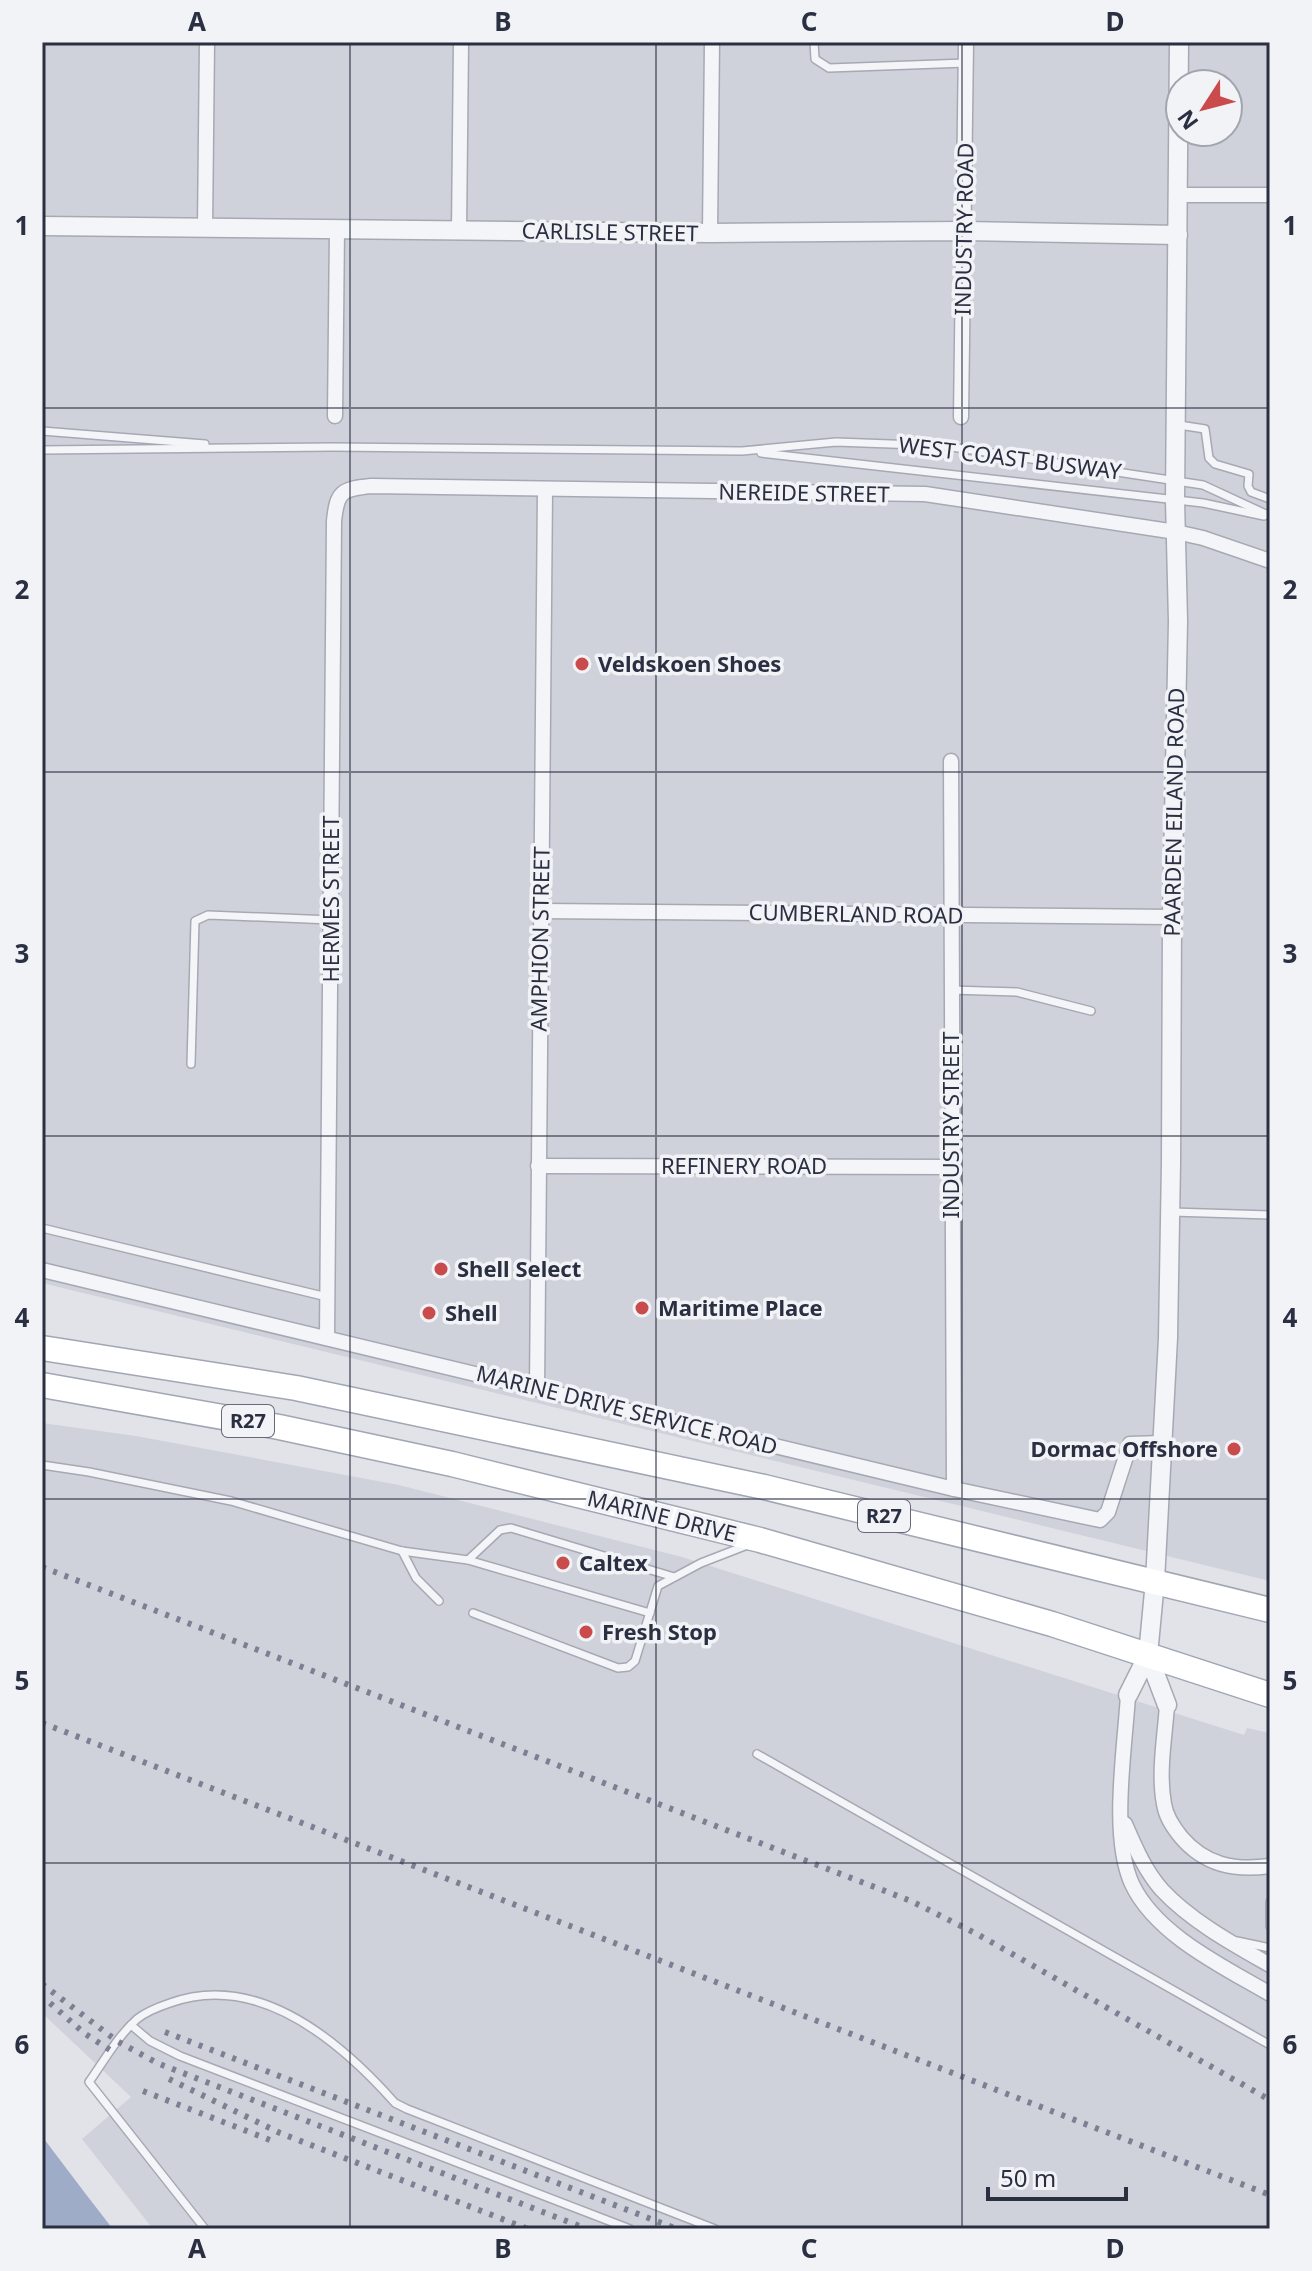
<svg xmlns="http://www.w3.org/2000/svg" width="1312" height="2271" font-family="'Noto Sans',sans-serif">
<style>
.built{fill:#d0d2db;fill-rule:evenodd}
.water{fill:#9eacc8}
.pier{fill:#e1e3e9}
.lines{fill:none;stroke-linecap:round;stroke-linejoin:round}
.service-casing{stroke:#a6a9b3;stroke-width:10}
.minor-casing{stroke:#a6a9b3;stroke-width:17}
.tertiary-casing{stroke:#a6a9b3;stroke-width:21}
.primary-casing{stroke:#a1a6b5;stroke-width:27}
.service{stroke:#f4f5f8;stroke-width:7}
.minor{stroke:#f4f5f8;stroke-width:14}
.tertiary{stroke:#f4f5f8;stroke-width:18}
.primary{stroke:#fff;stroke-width:24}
.rail{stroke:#7b8192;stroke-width:6;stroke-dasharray:4 8;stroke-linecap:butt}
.grid{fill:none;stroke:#2a2f41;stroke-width:2;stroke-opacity:0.55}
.poi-dot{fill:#c94b4c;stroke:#f1f3f7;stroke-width:3}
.labels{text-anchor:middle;stroke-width:7;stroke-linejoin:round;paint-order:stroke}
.shield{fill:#f1f3f7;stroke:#666a78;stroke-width:2}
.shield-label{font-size:20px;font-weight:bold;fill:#2a2f41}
.street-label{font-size:22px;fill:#2a2f41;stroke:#f1f3f7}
.poi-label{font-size:22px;font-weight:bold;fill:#2a2f41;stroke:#f1f3f7;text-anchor:start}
.neatline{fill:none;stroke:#2a2f41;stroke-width:3}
.grid-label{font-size:26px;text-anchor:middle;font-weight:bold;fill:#2a2f41}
</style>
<rect width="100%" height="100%" fill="#e1e3e9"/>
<g class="built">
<path d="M 42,42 L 1270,42 L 1270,1581 L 42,1283 ZM 1180,84 L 1228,84 L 1228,132 L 1180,132 Z"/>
<path d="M 42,1423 L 136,1436 L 399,1485 L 682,1557 L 1244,1735 L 1247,1728 L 1270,1733 L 1270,2229 L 153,2229 L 82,2139 L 131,2097 L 42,2013 Z"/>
</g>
<path class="water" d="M 42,2136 L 113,2229 L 42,2229 Z"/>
<path class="pier" d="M 42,2132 L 45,2134 L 117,2229 L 113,2229 L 85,2193 L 42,2136 Z"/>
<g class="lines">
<g class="service-casing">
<g id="service">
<path d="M 814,42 L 815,59 L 829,68 L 966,63"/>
<path d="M 1179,425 L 1205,429 L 1209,458 L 1215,464 L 1249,474 L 1248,486 L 1251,492 L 1270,499"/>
<path d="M 42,431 L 205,444"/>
<path d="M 42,450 L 333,447 L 742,451 L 836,442 L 945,446 L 1203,485 L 1270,516"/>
<path d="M 761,453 L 1203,503 L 1264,516"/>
<path d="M 951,990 L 1017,992 L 1091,1011"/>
<path d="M 191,1064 L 195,921 L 208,915 L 331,920"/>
<path d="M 1172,1212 L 1270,1215"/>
<path d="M 42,1228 L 327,1297"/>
<path d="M 42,1465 L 89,1472 L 231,1501 L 402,1551 L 468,1560"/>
<path d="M 402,1551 L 416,1578 L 439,1601"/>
<path d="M 473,1613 L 618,1668 L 628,1667 L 635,1661 L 658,1586 L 701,1563 L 750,1544"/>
<path d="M 650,1613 L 468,1560 L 500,1530 L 511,1528 L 674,1577"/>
<path d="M 757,1754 L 1270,2045"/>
<path d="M 1270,1902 L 1270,1926"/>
<path d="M 1237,1941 L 1270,1948"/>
<path d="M 131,2025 L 150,2041 L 180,2056 L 630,2229"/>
<path d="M 205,2229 L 89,2082 C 104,2061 117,2037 137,2019 C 147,2011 158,2007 170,2003 C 258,1971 340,2041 395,2103 L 407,2109 L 715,2229"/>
</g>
</g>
<g class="minor-casing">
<g id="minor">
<path d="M 1178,195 L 1270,195"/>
<path d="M 205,227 L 207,42"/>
<path d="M 459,231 L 461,42"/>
<path d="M 710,233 L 712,42"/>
<path d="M 335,416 L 337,229"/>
<path d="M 961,417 L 966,42"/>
<path d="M 951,761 L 954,1489"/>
<path d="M 541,911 L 1172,917"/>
<path d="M 538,1166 L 951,1167"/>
<path d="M 42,1270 L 954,1489 L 1100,1520 L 1108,1512 L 1130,1444 L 1162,1443"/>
<path d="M 327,1338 L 334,521 C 337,492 341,489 371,486 L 925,494 L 1176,532 L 1203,538 L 1270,561"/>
<path d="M 537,1389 L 545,489"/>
<path d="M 1128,1695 C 1125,1748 1110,1836 1132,1884 C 1156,1935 1224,1967 1270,1994"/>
<path d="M 1167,1705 C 1165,1736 1158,1772 1164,1804 C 1166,1817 1173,1827 1181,1837 C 1205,1865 1234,1871 1270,1866"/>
<path d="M 1125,1824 C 1135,1847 1145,1871 1162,1890 C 1191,1921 1233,1944 1270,1965"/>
</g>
</g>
<g class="tertiary-casing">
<g id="tertiary">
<path d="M 42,226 L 710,233 L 965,231 L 1178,235"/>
<path d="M 1128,1695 L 1148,1655"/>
<path d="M 1167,1705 L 1148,1655 L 1155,1581 L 1168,1338 L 1171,1163 L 1172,917 L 1178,621 L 1175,500 L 1179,42"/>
</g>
</g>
<g class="primary-casing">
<g id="primary">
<path d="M 42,1348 L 296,1388 L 764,1487 L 1270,1610"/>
<path d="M 42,1385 L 279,1427 L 452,1464 L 760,1540 L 1052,1624 L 1270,1695"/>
</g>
</g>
<use href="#service" class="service"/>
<use href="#minor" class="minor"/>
<use href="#tertiary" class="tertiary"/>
<use href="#primary" class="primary"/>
<g class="rail">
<path d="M 42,1567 L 911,1901 L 977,1934 L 1270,2100"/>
<path d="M 42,1723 L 1270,2195"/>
<path d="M 42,1984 L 117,2041 L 157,2063 L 587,2229"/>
<path d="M 50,2003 L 84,2033 L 113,2052"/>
<path d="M 165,2032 L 677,2229"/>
<path d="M 169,2079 L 280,2133 L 528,2229"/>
<path d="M 143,2091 L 270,2140"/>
</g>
</g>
<path class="grid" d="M 350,42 L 350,2229M 656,42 L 656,2229M 962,42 L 962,2229M 42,408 L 1270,408M 42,772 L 1270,772M 42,1136 L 1270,1136M 42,1499 L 1270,1499M 42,1863 L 1270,1863"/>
<g class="poi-dot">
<circle cx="582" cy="664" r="8"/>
<circle cx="441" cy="1269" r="8"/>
<circle cx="642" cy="1308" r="8"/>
<circle cx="429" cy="1313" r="8"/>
<circle cx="1234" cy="1449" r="8"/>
<circle cx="563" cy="1563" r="8"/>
<circle cx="586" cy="1632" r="8"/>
</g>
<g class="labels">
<g class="shield">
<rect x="222" y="1405" width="52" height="32" rx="6"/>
<rect x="858" y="1500" width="52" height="32" rx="6"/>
</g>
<g class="shield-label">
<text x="248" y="1428">R27</text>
<text x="884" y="1523">R27</text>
</g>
<g class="street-label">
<text transform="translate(964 229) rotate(-89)" y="8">INDUSTRY ROAD</text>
<text transform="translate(610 232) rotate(1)" y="8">CARLISLE STREET</text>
<text transform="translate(1010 458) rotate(7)" y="8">WEST COAST BUSWAY</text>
<text transform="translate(804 493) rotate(1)" y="8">NEREIDE STREET</text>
<text transform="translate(1174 812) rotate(-89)" y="8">PAARDEN EILAND ROAD</text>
<text transform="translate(331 899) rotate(-90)" y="8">HERMES STREET</text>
<text transform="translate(856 914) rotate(1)" y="8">CUMBERLAND ROAD</text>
<text transform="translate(540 939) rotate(-89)" y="8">AMPHION STREET</text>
<text transform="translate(951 1125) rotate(-90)" y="8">INDUSTRY STREET</text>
<text x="744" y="1174">REFINERY ROAD</text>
<text transform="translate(627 1410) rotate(14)" y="8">MARINE DRIVE SERVICE ROAD</text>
<text transform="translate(662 1516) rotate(14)" y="8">MARINE DRIVE</text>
</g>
<g class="poi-label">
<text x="598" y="672">Veldskoen Shoes</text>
<text x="457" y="1277">Shell Select</text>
<text x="658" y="1316">Maritime Place</text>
<text x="445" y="1321">Shell</text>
<text x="1218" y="1457" text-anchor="end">Dormac Offshore</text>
<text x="579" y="1571">Caltex</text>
<text x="602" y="1640">Fresh Stop</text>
</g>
</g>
<rect width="1312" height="2271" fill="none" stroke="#f1f3f7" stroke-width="88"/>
<g transform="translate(1204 108) rotate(234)"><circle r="38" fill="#f1f3f7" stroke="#a1a5ae" stroke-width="2"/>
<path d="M0-6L14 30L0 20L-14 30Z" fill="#c94b4c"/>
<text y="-12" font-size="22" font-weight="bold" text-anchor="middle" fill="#2a2f41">N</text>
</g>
<path d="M988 2187v12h138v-12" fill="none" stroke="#2a2f41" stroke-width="4"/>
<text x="1000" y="2187" font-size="24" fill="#2a2f41" stroke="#f1f3f7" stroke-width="6" paint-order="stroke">50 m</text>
<rect x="44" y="44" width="1224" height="2183" class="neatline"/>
<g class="grid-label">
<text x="197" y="31">A</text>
<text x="503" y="31">B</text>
<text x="809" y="31">C</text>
<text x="1115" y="31">D</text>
<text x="22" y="235">1</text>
<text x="1290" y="235">1</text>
<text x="22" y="599">2</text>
<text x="1290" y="599">2</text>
<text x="22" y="963">3</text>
<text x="1290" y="963">3</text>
<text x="22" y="1327">4</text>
<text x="1290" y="1327">4</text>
<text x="22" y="1690">5</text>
<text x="1290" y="1690">5</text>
<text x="22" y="2054">6</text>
<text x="1290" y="2054">6</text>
<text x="197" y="2258">A</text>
<text x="503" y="2258">B</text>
<text x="809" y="2258">C</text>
<text x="1115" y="2258">D</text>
</g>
</svg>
